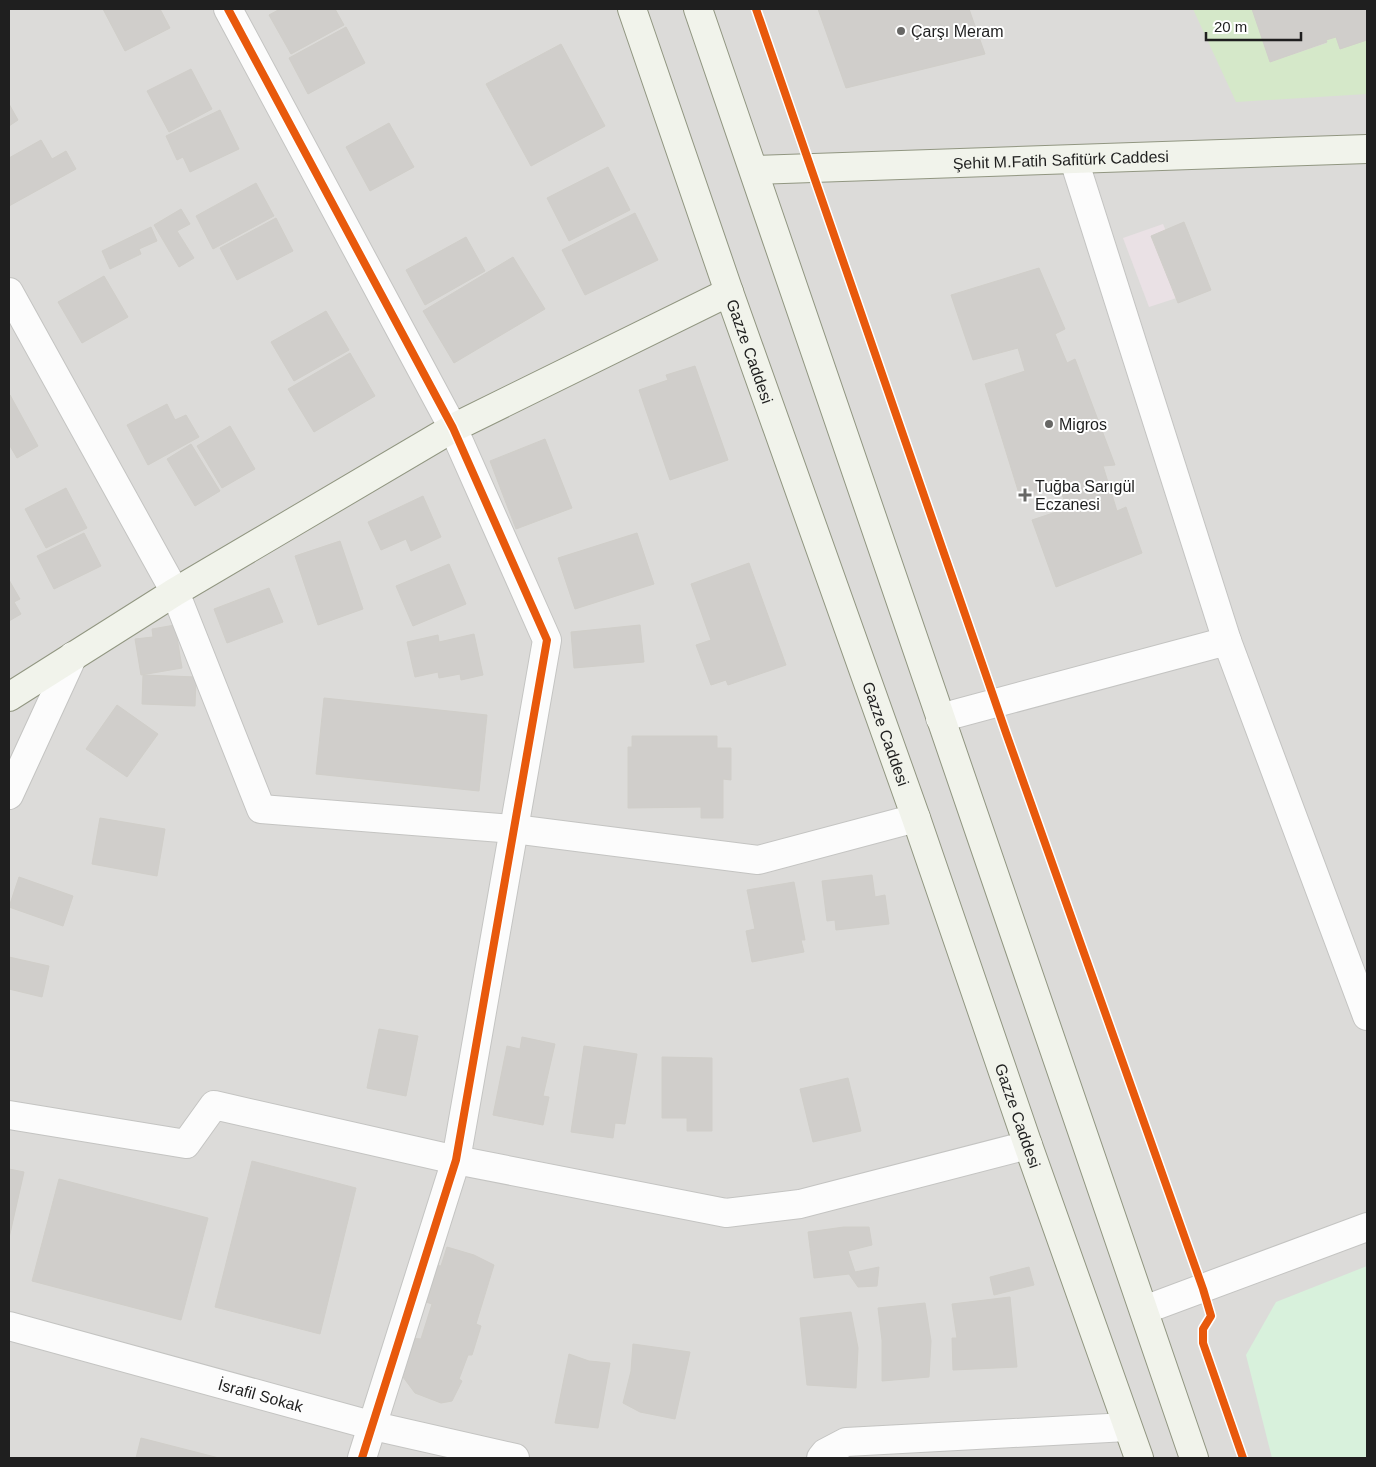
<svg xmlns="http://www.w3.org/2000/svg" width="1376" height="1467" font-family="Arial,sans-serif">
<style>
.residential{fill:#dcdbd9}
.industrial{fill:#eae1e5}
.grass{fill:#d5e8c9}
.park{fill:#d8f1dc}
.building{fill:#d0cecb;stroke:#d0cec9}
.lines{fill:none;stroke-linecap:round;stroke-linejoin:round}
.street-casing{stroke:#c4c4c2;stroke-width:30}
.secondary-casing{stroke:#919681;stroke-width:30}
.street{stroke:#fcfcfc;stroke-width:28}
.secondary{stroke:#f1f3eb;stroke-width:28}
.cycleway-casing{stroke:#fff;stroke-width:11}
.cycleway{stroke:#e8590c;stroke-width:8}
.poi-dot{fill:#676765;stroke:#fff;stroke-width:2}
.labels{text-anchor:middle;stroke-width:4;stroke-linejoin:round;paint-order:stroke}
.poi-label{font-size:16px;fill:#1f1f1f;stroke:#fff;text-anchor:start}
.street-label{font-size:16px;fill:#1f1f1f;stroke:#fff}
</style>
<rect width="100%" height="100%" fill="#edece8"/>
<rect class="residential" x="9" y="9" width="1358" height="1449"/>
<path class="industrial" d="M 1163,224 L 1192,293 L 1149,307 L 1123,238 Z"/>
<path class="grass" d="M 1193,9 L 1252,9 L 1270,62 L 1327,43 L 1326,40 L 1336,37 L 1340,49 L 1367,40 L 1367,94 L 1236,102 Z"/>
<path class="park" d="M 1367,1266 L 1367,1458 L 1272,1458 L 1246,1355 L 1276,1302 Z"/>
<g class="building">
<path d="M 103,9 L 160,9 L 170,28 L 125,51 Z"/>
<path d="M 280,9 L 335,9 L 344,25 L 291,54 L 269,15 Z"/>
<path d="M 818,9 L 969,9 L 985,54 L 846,88 Z"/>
<path d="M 1252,9 L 1367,9 L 1367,40 L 1340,49 L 1336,37 L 1326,40 L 1327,42 L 1270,62 Z"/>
<path d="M 346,27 L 365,63 L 308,94 L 289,58 Z"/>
<path d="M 561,44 L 605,126 L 531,166 L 486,84 Z"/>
<path d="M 191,69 L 212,109 L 169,132 L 147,91 Z"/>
<path d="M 9,104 L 18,120 L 9,126 Z"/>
<path d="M 220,110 L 239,149 L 190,172 L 183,157 L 177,160 L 166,136 Z"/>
<path d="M 389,123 L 414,167 L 370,191 L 346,147 Z"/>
<path d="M 41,140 L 52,159 L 66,151 L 76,169 L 9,206 L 9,158 Z"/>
<path d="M 608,167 L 630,210 L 569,241 L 547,198 Z"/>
<path d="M 256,183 L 274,216 L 213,249 L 196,216 Z"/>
<path d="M 181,209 L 190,224 L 177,231 L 194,258 L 179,267 L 154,225 Z"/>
<path d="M 635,213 L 658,260 L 585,295 L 562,250 Z"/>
<path d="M 276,218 L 293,251 L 237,280 L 220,248 Z"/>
<path d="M 1184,222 L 1211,290 L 1178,303 L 1151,236 Z"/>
<path d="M 151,227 L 157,241 L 139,249 L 141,254 L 110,269 L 102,251 Z"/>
<path d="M 466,237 L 485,271 L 425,305 L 406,270 Z"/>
<path d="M 513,257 L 545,309 L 454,363 L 423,311 Z"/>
<path d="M 1039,268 L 1065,329 L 1055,334 L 1067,363 L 1075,359 L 1115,465 L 1103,466 L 1117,511 L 1126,507 L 1142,553 L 1056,587 L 1032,520 L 1068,508 L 1058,486 L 1021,500 L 985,384 L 1025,371 L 1018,348 L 973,360 L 951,295 Z"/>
<path d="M 104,276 L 128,317 L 82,343 L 58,302 Z"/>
<path d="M 326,311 L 349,350 L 294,381 L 271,342 Z"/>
<path d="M 350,353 L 375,396 L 314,432 L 288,389 Z"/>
<path d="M 695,366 L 728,460 L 670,480 L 639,390 L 668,380 L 666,375 Z"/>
<path d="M 10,395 L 38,446 L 17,458 L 10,446 L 9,447 Z"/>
<path d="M 167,404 L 175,420 L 186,415 L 199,437 L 148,465 L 127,425 Z"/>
<path d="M 230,426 L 255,469 L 222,488 L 197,446 Z"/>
<path d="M 545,439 L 572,508 L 516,529 L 490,461 Z"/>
<path d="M 191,444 L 220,491 L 195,506 L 167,459 Z"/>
<path d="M 66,488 L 87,528 L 46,548 L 25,509 Z"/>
<path d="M 423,496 L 441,537 L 411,551 L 406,539 L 381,550 L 368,522 Z"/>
<path d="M 84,533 L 101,566 L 54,589 L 37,556 Z"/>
<path d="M 637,533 L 654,584 L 575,609 L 558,558 Z"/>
<path d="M 340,541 L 363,609 L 318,625 L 295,556 Z"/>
<path d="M 749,563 L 786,665 L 728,685 L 726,680 L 711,685 L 696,645 L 711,640 L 691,584 Z"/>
<path d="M 449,564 L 466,604 L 413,626 L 396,586 Z"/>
<path d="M 9,580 L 20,599 L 14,602 L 21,614 L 9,621 Z"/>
<path d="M 269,588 L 283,622 L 227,643 L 214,609 Z"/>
<path d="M 175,625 L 182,668 L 141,675 L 135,639 L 153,637 L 152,629 Z"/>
<path d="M 640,625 L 644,662 L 574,668 L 571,632 Z"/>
<path d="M 474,634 L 483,675 L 461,680 L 460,674 L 439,678 L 438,672 L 415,677 L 407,642 L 438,635 L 439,642 Z"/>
<path d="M 143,675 L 196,677 L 195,706 L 142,704 Z"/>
<path d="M 324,698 L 487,715 L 479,791 L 316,774 Z"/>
<path d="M 117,705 L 158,734 L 127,777 L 86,749 Z"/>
<path d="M 632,736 L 717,736 L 717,748 L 731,748 L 731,780 L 723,779 L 723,818 L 701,818 L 701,807 L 628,808 L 628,747 L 632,747 Z"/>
<path d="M 100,818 L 165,829 L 157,876 L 92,864 Z"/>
<path d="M 872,875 L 875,897 L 885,895 L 889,924 L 836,930 L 835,920 L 827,921 L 822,881 Z"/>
<path d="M 19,877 L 73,896 L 63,926 L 9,907 Z"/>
<path d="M 794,882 L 805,940 L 801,940 L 804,952 L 752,962 L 746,931 L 755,929 L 747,890 Z"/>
<path d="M 9,957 L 49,966 L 42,997 L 9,989 Z"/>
<path d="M 379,1029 L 418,1036 L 406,1096 L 367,1088 Z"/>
<path d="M 522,1037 L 555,1044 L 543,1096 L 549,1097 L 543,1125 L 493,1115 L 507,1046 L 520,1049 Z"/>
<path d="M 584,1046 L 637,1054 L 625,1124 L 615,1123 L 613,1138 L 571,1132 Z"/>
<path d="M 662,1057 L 712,1058 L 712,1131 L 687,1131 L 687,1118 L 662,1118 Z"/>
<path d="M 848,1078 L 861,1131 L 813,1142 L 800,1089 Z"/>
<path d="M 252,1161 L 356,1188 L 320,1334 L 215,1307 Z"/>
<path d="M 9,1169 L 24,1172 L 9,1238 Z"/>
<path d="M 59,1179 L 208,1218 L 181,1320 L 32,1281 Z"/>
<path d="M 844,1227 L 869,1227 L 872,1245 L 848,1251 L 855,1272 L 879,1267 L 877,1286 L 858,1287 L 849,1274 L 814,1278 L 808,1232 Z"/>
<path d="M 447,1247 L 474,1255 L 494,1265 L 476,1324 L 481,1326 L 472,1355 L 468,1355 L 459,1379 L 462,1381 L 452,1401 L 441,1403 L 415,1393 L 400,1373 L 408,1338 L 421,1339 L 432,1304 L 426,1302 L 431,1291 L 425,1286 L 434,1265 L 441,1266 Z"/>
<path d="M 1029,1267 L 1034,1285 L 994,1295 L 990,1277 Z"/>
<path d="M 1010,1297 L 1017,1367 L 953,1370 L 952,1338 L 957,1338 L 952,1304 Z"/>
<path d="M 925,1303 L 931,1341 L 929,1377 L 882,1381 L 882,1340 L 878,1308 Z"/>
<path d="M 851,1312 L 858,1348 L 856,1388 L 807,1385 L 800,1318 Z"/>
<path d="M 633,1344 L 690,1352 L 675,1419 L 640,1412 L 623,1403 L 631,1371 Z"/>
<path d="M 569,1354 L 589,1361 L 610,1363 L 598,1428 L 555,1423 Z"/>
<path d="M 141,1438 L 219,1458 L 136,1458 Z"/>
</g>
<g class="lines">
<g class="street-casing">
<g id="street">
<path d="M 228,9 L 453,428 L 547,640 L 456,1160 L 362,1458"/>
<path d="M 1074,160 L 1227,641"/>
<path d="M 9,292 L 175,592 L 261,809 L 514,829 L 758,860 L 916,818"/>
<path d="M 940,718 L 1227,641 L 1367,1016"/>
<path d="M 9,795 L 73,656"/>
<path d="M 9,1115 L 186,1144 L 214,1105 L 456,1160 L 726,1213 L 800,1204 L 1028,1145"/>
<path d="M 1144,1310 L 1367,1227"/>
<path id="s1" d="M 9,1326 L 374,1426 L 515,1458"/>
<path d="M 821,1458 L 825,1453 L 846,1442 L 1127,1427"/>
</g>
</g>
<g class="secondary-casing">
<g id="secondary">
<path id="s2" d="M 632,9 L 729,292 L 916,818 L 1028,1145 L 1139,1458"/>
<path d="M 698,9 L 1194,1458"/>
<path id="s3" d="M 755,170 L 1367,149"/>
<path d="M 9,697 L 175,592 L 453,428 L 729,292"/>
</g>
</g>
<use href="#street" class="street"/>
<use href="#secondary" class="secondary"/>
<g class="cycleway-casing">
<g id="cycleway">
<path d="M 228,9 L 453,428 L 547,640 L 456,1160 L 362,1458"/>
<path d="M 756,9 L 1006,733 L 1203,1289 L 1211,1316 L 1203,1329 L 1203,1343 L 1243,1458"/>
</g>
</g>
<use href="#cycleway" class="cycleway"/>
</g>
<g class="poi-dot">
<circle cx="901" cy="31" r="5"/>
<circle cx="1049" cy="424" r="5"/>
<path d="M1022.5 487.5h5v5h5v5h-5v5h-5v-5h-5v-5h5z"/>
</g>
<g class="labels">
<g class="poi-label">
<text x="911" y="37">Çarşı Meram</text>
<text x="1059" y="430">Migros</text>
<text x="1035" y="492">Tuğba Sarıgül<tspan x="1035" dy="18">Eczanesi</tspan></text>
</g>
<g class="street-label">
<text dy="6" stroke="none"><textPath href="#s3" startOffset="306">Şehit M.Fatih Safitürk Caddesi</textPath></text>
<text dy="6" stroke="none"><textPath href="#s2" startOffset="362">Gazze Caddesi</textPath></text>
<text dy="6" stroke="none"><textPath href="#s2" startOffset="768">Gazze Caddesi</textPath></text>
<text dy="6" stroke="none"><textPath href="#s2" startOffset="1172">Gazze Caddesi</textPath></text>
<text dy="6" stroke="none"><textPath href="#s1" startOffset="261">İsrafil Sokak</textPath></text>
</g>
</g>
<rect width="1376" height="1467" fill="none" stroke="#1f1f1f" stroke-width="20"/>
<path d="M1206 32v8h95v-8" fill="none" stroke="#1f1f1f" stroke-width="2.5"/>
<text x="1214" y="32" font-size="15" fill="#1f1f1f" stroke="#ffffff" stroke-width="4" paint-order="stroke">20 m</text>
</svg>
